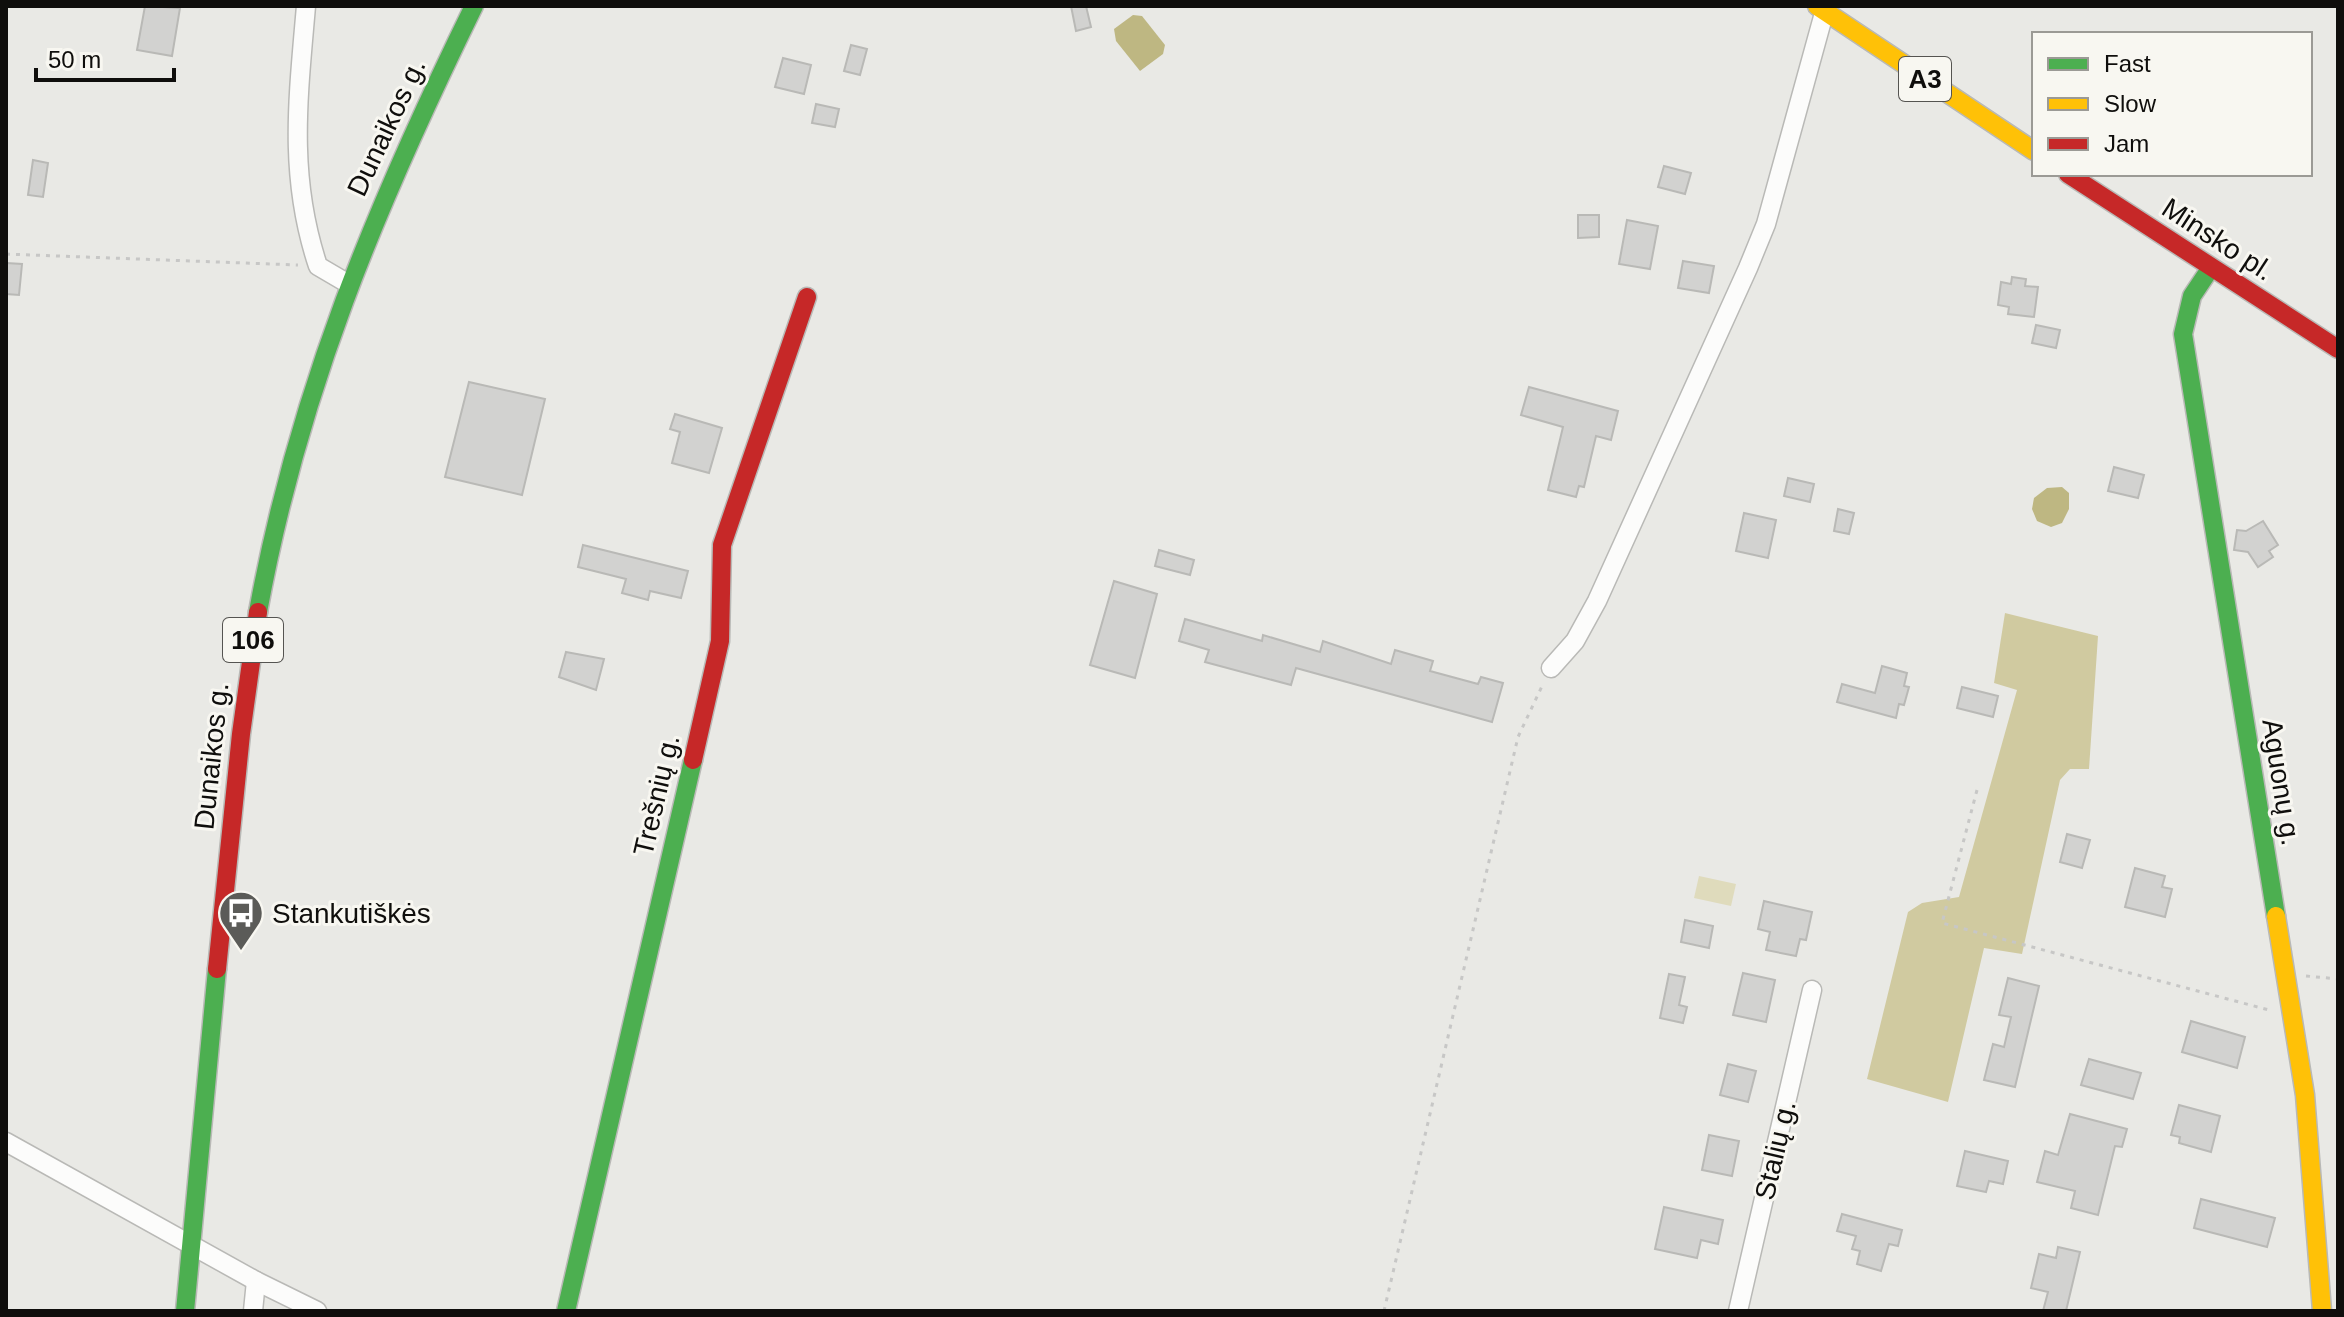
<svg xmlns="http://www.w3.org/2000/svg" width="2344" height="1317" font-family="Arial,sans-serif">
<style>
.green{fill:#dfdbbc}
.forest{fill:#d0caa0}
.water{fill:#beb782}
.building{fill:#d2d2d0;stroke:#b9b9b6;stroke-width:2}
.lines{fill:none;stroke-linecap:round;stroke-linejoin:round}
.street-casing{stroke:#b9b9b6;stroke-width:21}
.fast-casing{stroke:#b9b9b6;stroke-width:21}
.slow-casing{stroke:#b9b9b6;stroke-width:21}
.jam-casing{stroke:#b9b9b6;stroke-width:21}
.path{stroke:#c7c7c6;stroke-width:3;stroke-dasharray:4 6;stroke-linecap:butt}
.street{stroke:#fcfcfb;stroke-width:18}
.fast{stroke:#4caf50;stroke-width:18}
.slow{stroke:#ffc107;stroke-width:18}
.jam{stroke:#c62828;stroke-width:18}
.labels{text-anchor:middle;stroke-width:6;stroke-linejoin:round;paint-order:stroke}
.shield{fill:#f8f7f1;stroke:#555451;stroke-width:2}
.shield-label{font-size:26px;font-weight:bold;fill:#0f0e0c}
.street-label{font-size:28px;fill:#0f0e0c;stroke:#f8f7f1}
.poi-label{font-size:28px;fill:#0f0e0c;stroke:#f8f7f1;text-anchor:start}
</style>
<rect width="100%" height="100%" fill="#e9e9e5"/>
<path class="green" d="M 1699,876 L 1736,884 L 1731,906 L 1694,898 Z"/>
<path class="forest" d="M 2005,613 L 2098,636 L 2089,769 L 2070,769 L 2060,780 L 2022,954 L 1984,948 L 1948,1102 L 1867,1079 L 1908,912 L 1922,903 L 1959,897 L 2017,690 L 1994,683 Z"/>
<g class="water">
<path d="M 1133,15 L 1142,16 L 1165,45 L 1163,54 L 1140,71 L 1116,41 L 1114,29 Z"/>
<path d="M 2062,487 L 2069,493 L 2069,509 L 2062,523 L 2051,527 L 2037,521 L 2032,509 L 2034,498 L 2047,488 Z"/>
</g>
<g class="building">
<path d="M 145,6 L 180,8 L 172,56 L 137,50 Z"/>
<path d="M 1071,6 L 1086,6 L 1091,27 L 1076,31 Z"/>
<path d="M 851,45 L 867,49 L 860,75 L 844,71 Z"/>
<path d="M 783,58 L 811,65 L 804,94 L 775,87 Z"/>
<path d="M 816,104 L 839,109 L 835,127 L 812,123 Z"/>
<path d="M 33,160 L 48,163 L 43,197 L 28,195 Z"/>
<path d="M 1664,166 L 1691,173 L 1685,194 L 1658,187 Z"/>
<path d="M 1578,215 L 1599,215 L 1599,237 L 1578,238 Z"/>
<path d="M 1627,220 L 1658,226 L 1650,269 L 1619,264 Z"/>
<path d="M 1683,261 L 1714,266 L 1709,293 L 1678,288 Z"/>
<path d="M 6,263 L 22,264 L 19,295 L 6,294 Z"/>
<path d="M 2012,277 L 2026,279 L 2025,286 L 2038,287 L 2034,317 L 2008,314 L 2009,307 L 1998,305 L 2001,282 L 2011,284 Z"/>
<path d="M 2036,325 L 2060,330 L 2056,348 L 2032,343 Z"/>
<path d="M 469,382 L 545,399 L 522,495 L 445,477 Z"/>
<path d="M 1529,387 L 1618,411 L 1611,440 L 1596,436 L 1584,487 L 1579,486 L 1576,497 L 1548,490 L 1563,427 L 1521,415 Z"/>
<path d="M 675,414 L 722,428 L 709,473 L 672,463 L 680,432 L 670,429 Z"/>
<path d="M 2114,467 L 2144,475 L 2138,498 L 2108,491 Z"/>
<path d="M 1788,478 L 1814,484 L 1810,502 L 1784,496 Z"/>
<path d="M 1838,509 L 1854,513 L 1849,534 L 1834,531 Z"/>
<path d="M 1744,513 L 1776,520 L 1768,558 L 1736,551 Z"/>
<path d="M 2263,521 L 2278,545 L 2269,551 L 2273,557 L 2258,567 L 2248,552 L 2234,550 L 2237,530 L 2246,531 Z"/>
<path d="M 583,545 L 688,571 L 681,598 L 650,591 L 648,600 L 622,593 L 626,579 L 578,567 Z"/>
<path d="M 1159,550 L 1194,560 L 1190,575 L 1155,566 Z"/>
<path d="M 1114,581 L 1157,594 L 1135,678 L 1090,665 Z"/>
<path d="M 1185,619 L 1262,641 L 1263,635 L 1320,652 L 1323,641 L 1391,664 L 1395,650 L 1433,661 L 1430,671 L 1478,684 L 1481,677 L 1503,683 L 1492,722 L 1296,668 L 1291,685 L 1205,662 L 1209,650 L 1179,641 Z"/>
<path d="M 566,652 L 604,659 L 596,690 L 559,677 Z"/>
<path d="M 1882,666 L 1907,673 L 1904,686 L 1909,687 L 1904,705 L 1899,704 L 1896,718 L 1837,702 L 1842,684 L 1875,693 Z"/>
<path d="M 1962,687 L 1998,696 L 1993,717 L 1957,708 Z"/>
<path d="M 2067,834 L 2090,840 L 2082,868 L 2060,862 Z"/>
<path d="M 2135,868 L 2165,876 L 2162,887 L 2172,889 L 2165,917 L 2125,907 Z"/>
<path d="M 1764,901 L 1812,912 L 1806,940 L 1800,939 L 1796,956 L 1766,950 L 1770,932 L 1758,929 Z"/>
<path d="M 1685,920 L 1713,926 L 1709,948 L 1681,942 Z"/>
<path d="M 1743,973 L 1775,980 L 1766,1022 L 1733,1015 Z"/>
<path d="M 1669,974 L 1685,977 L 1679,1005 L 1687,1007 L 1683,1023 L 1660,1018 Z"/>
<path d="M 2008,978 L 2039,986 L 2015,1087 L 1984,1080 L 1993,1044 L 2004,1047 L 2011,1017 L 1999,1015 Z"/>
<path d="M 2191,1021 L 2245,1037 L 2237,1068 L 2182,1052 Z"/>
<path d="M 2089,1059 L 2141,1073 L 2133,1099 L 2081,1085 Z"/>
<path d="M 1728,1064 L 1756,1071 L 1748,1102 L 1720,1095 Z"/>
<path d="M 2179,1105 L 2220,1116 L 2211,1152 L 2179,1143 L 2180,1137 L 2171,1135 Z"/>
<path d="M 2070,1114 L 2127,1129 L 2122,1147 L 2115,1146 L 2098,1215 L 2071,1208 L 2075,1191 L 2037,1182 L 2045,1151 L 2058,1155 Z"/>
<path d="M 1709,1135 L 1739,1141 L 1732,1176 L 1702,1170 Z"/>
<path d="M 1965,1151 L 2008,1161 L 2003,1184 L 1989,1181 L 1986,1192 L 1957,1186 Z"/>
<path d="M 2201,1199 L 2275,1218 L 2267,1247 L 2194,1228 Z"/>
<path d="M 1664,1207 L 1723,1220 L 1718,1244 L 1701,1240 L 1697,1258 L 1655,1249 Z"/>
<path d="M 1842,1214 L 1902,1230 L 1898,1246 L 1889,1244 L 1881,1271 L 1857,1264 L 1860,1251 L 1852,1249 L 1856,1236 L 1837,1231 Z"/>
<path d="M 2058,1247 L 2080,1252 L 2066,1311 L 2043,1311 L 2048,1292 L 2031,1288 L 2039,1254 L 2056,1258 Z"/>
</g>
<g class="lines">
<g class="street-casing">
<g id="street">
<path d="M 306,6 C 298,99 288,176 318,266 L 347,283"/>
<path d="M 1551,668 L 1575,641 L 1597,601 L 1748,268 L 1766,224 L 1826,6"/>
<path d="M 6,1142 L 256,1281 L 317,1311"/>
<path d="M 253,1311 L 256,1281"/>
<path d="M 1738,1311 L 1812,990"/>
</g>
</g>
<g class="fast-casing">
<g id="fast">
<path d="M 2210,269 L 2192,296 L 2183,334 L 2276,916"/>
<path d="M 258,612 C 298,392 376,206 474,6"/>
<path d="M 185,1311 L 217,969"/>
<path d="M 566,1311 L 693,760"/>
</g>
</g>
<g class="slow-casing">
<g id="slow">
<path d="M 1817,6 L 2034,151"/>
<path d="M 2276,916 L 2305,1095 L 2322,1311"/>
</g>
</g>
<g class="jam-casing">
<g id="jam">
<path d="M 2068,174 L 2338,349"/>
<path d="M 693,760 L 720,641 L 722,545 L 807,297"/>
<path d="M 217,969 L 241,734 L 258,612"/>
</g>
</g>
<g class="path">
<path d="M 6,254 L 298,265"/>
<path d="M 1977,790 L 1942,923 L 2269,1010"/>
<path d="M 2306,976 L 2338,979"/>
<path d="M 1384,1311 L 1518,737 L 1543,684"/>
</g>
<use href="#street" class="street"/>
<use href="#fast" class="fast"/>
<use href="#slow" class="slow"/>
<use href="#jam" class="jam"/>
</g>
<defs>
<g id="bus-pin" transform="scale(2.3)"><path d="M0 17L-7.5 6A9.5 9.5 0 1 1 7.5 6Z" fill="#5b5b58" stroke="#f8f7f1"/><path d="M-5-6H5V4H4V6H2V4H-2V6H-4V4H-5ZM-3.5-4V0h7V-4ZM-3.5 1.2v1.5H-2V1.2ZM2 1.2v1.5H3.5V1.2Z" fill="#fff"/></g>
</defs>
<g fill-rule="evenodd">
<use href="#bus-pin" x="241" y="913"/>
</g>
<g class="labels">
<g class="shield">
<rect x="1899" y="57" width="52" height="44" rx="6"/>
<rect x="223" y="618" width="60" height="44" rx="6"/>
</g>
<g class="shield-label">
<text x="1925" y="88">A3</text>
<text x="253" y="649">106</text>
</g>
<g class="street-label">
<text transform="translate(386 127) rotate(-65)" y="10">Dunaikos g.</text>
<text transform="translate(2218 239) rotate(33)" y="10">Minsko pl.</text>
<text transform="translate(211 756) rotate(-84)" y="10">Dunaikos g.</text>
<text transform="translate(2282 782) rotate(81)" y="10">Aguonų g.</text>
<text transform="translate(656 795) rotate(-77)" y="10">Trešnių g.</text>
<text transform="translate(1775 1150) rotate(-77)" y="10">Stalių g.</text>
</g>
<g class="poi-label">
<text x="272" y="923">Stankutiškės</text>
</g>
</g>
<rect width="2344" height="1317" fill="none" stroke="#0f0e0c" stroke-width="16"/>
<rect x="2032" y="32" width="280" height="144" fill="#f8f7f1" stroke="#9b9a95" stroke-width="2"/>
<rect x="2048" y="58" width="40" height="12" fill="#4caf50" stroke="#9b9a95" stroke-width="2"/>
<text x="2104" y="72" font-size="24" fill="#0f0e0c">Fast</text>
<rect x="2048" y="98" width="40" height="12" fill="#ffc107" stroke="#9b9a95" stroke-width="2"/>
<text x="2104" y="112" font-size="24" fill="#0f0e0c">Slow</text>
<rect x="2048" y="138" width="40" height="12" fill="#c62828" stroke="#9b9a95" stroke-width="2"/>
<text x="2104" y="152" font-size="24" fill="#0f0e0c">Jam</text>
<path d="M36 68v12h138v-12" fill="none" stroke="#0f0e0c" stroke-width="4"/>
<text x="48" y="68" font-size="24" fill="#0f0e0c" stroke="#f8f7f1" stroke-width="6" paint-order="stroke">50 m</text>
</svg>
